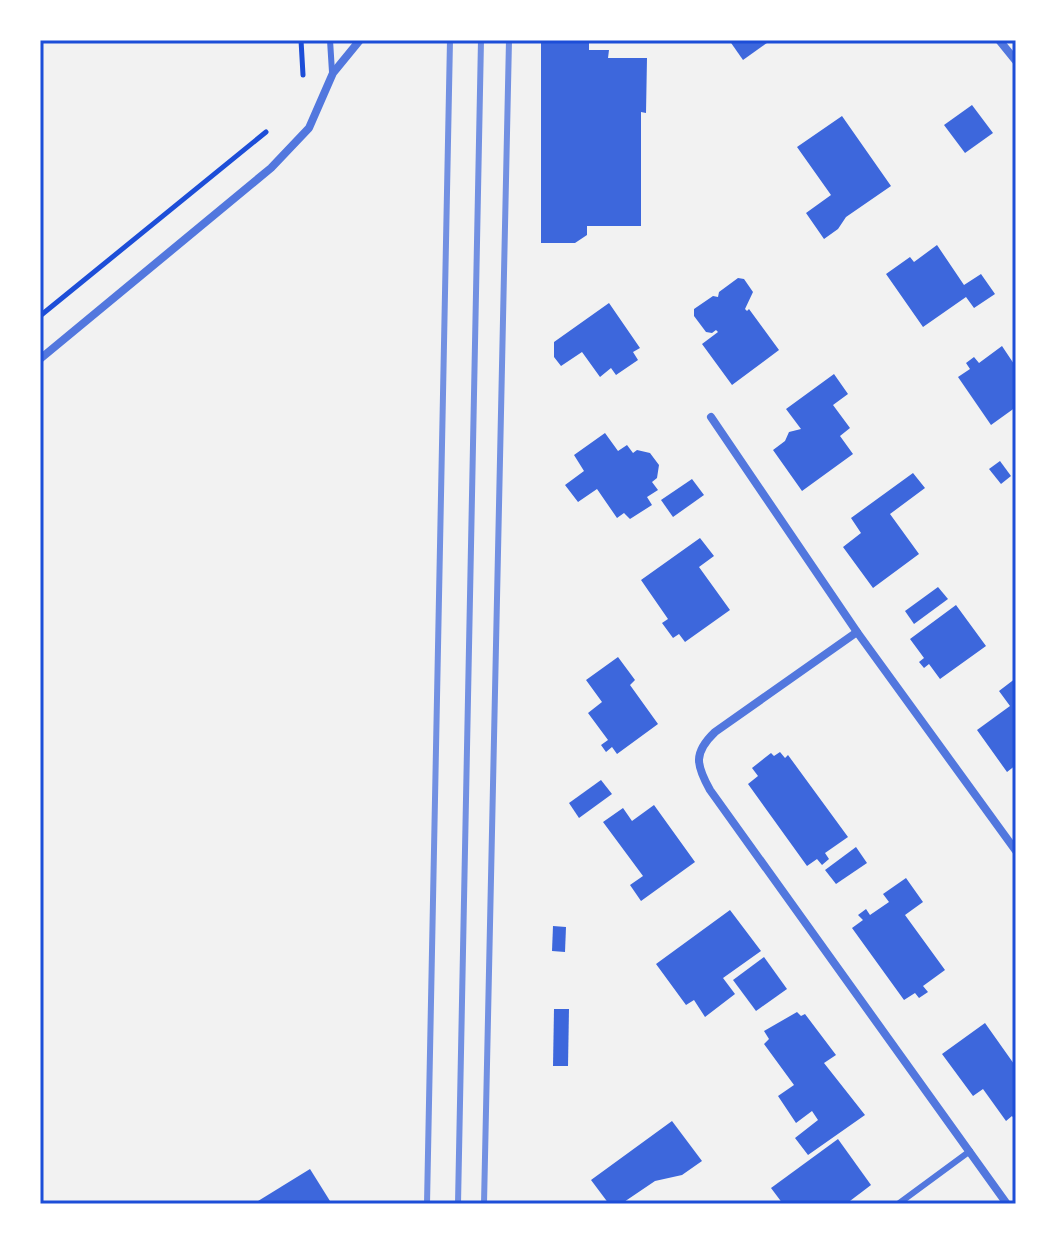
<svg xmlns="http://www.w3.org/2000/svg" width="1056" height="1244" font-family="'PT Sans Narrow',sans-serif">
<style>
.building{fill:#3d67dc}
.lines{fill:none;stroke-linecap:round;stroke-linejoin:round}
.path{stroke:#1d4ed8;stroke-width:5}
.service{stroke:#5277de;stroke-width:6}
.minor{stroke:#5277de;stroke-width:8}
.rail{stroke:#7290e2;stroke-width:6}
.neatline{fill:none;stroke:#1d4ed8;stroke-width:3}
</style>
<rect width="100%" height="100%" fill="#f2f2f2"/>
<g class="building">
<path d="M 541,40 L 589,40 L 589,50 L 609,50 L 608,58 L 647,58 L 646,113 L 641,112 L 641,226 L 587,226 L 587,235 L 575,243 L 541,243 Z"/>
<path d="M 729,40 L 771,40 L 743,60 Z"/>
<path d="M 972,105 L 993,133 L 965,153 L 944,125 Z"/>
<path d="M 842,116 L 891,186 L 846,217 L 838,229 L 824,239 L 806,213 L 831,195 L 797,147 Z"/>
<path d="M 937,245 L 964,285 L 981,274 L 995,294 L 974,308 L 966,297 L 923,327 L 886,274 L 910,257 L 914,262 Z"/>
<path d="M 738,278 L 744,279 L 753,292 L 745,309 L 747,311 L 749,309 L 779,350 L 732,385 L 702,344 L 718,332 L 716,330 L 712,333 L 706,332 L 694,316 L 694,309 L 713,296 L 718,297 L 719,292 Z"/>
<path d="M 609,303 L 640,348 L 633,352 L 638,360 L 616,375 L 611,368 L 600,377 L 582,352 L 561,366 L 554,357 L 554,342 Z"/>
<path d="M 1002,346 L 1016,367 L 1016,407 L 991,425 L 958,377 L 970,369 L 966,363 L 974,357 L 979,363 Z"/>
<path d="M 834,374 L 848,394 L 833,405 L 850,428 L 840,436 L 853,454 L 802,491 L 773,450 L 785,441 L 789,432 L 801,429 L 786,409 Z"/>
<path d="M 605,433 L 618,451 L 627,445 L 633,453 L 637,450 L 650,453 L 659,465 L 657,478 L 652,482 L 658,490 L 647,497 L 652,505 L 630,519 L 624,513 L 617,518 L 597,489 L 578,502 L 565,485 L 584,471 L 574,455 Z"/>
<path d="M 1000,461 L 1011,476 L 1001,484 L 989,469 Z"/>
<path d="M 913,473 L 925,488 L 890,514 L 919,554 L 873,588 L 843,547 L 861,533 L 851,518 Z"/>
<path d="M 692,479 L 704,495 L 673,517 L 661,500 Z"/>
<path d="M 700,538 L 714,556 L 699,567 L 730,610 L 685,642 L 679,634 L 673,638 L 662,623 L 668,619 L 641,580 Z"/>
<path d="M 938,587 L 948,599 L 914,624 L 905,611 Z"/>
<path d="M 956,605 L 986,646 L 940,679 L 929,664 L 924,668 L 919,662 L 924,658 L 910,639 Z"/>
<path d="M 618,657 L 635,680 L 630,685 L 658,724 L 617,754 L 612,747 L 606,752 L 601,745 L 608,740 L 588,713 L 602,702 L 586,680 Z"/>
<path d="M 1016,678 L 1016,765 L 1007,772 L 977,730 L 1010,706 L 999,691 Z"/>
<path d="M 780,752 L 785,758 L 788,755 L 848,837 L 825,853 L 829,859 L 822,865 L 817,859 L 807,866 L 748,784 L 758,776 L 752,768 L 771,753 L 774,756 Z"/>
<path d="M 601,780 L 612,794 L 579,818 L 569,803 Z"/>
<path d="M 654,805 L 695,862 L 641,901 L 630,885 L 643,876 L 603,822 L 623,808 L 632,821 Z"/>
<path d="M 856,847 L 867,863 L 836,884 L 825,870 Z"/>
<path d="M 906,878 L 923,902 L 905,915 L 945,970 L 923,986 L 928,992 L 919,998 L 915,993 L 904,1000 L 852,928 L 863,920 L 858,915 L 866,909 L 870,915 L 889,902 L 883,894 Z"/>
<path d="M 730,910 L 761,951 L 723,978 L 735,994 L 705,1017 L 694,1000 L 686,1005 L 656,964 Z"/>
<path d="M 553,926 L 566,927 L 565,952 L 552,951 Z"/>
<path d="M 764,957 L 787,989 L 756,1011 L 733,980 Z"/>
<path d="M 554,1009 L 569,1009 L 568,1066 L 553,1066 Z"/>
<path d="M 797,1012 L 801,1016 L 805,1014 L 836,1055 L 824,1063 L 865,1115 L 808,1155 L 795,1138 L 818,1120 L 812,1111 L 796,1123 L 778,1096 L 794,1085 L 764,1044 L 769,1039 L 764,1031 Z"/>
<path d="M 985,1023 L 1014,1064 L 1016,1063 L 1016,1121 L 1012,1116 L 1006,1121 L 983,1089 L 973,1096 L 942,1054 Z"/>
<path d="M 672,1121 L 702,1161 L 682,1175 L 655,1181 L 621,1204 L 609,1204 L 591,1180 Z"/>
<path d="M 838,1139 L 871,1185 L 846,1204 L 783,1204 L 771,1188 Z"/>
<path d="M 310,1169 L 330,1201 L 326,1204 L 253,1204 Z"/>
</g>
<g class="lines">
<g class="path">
<path d="M 301,40 L 303,75"/>
<path d="M 40,316 L 266,132"/>
</g>
<g class="service">
<path d="M 330,40 L 332,72"/>
<path d="M 898,1204 L 970,1151"/>
</g>
<g class="minor">
<path d="M 999,40 L 1016,61"/>
<path d="M 40,359 L 271,168 L 309,128 L 333,73 L 360,40"/>
<path d="M 711,417 L 857,632 L 1016,851"/>
<path d="M 857,632 L 715,732 C 693,753 696,765 710,790 L 1007,1204"/>
</g>
<g class="rail">
<path d="M 427,1204 L 450,40"/>
<path d="M 458,1204 L 481,40"/>
<path d="M 484,1204 L 509,40"/>
</g>
</g>
<rect width="1056" height="1244" fill="none" stroke="#ffffff" stroke-width="84"/>
<rect x="42" y="42" width="972" height="1160" class="neatline"/>
</svg>
